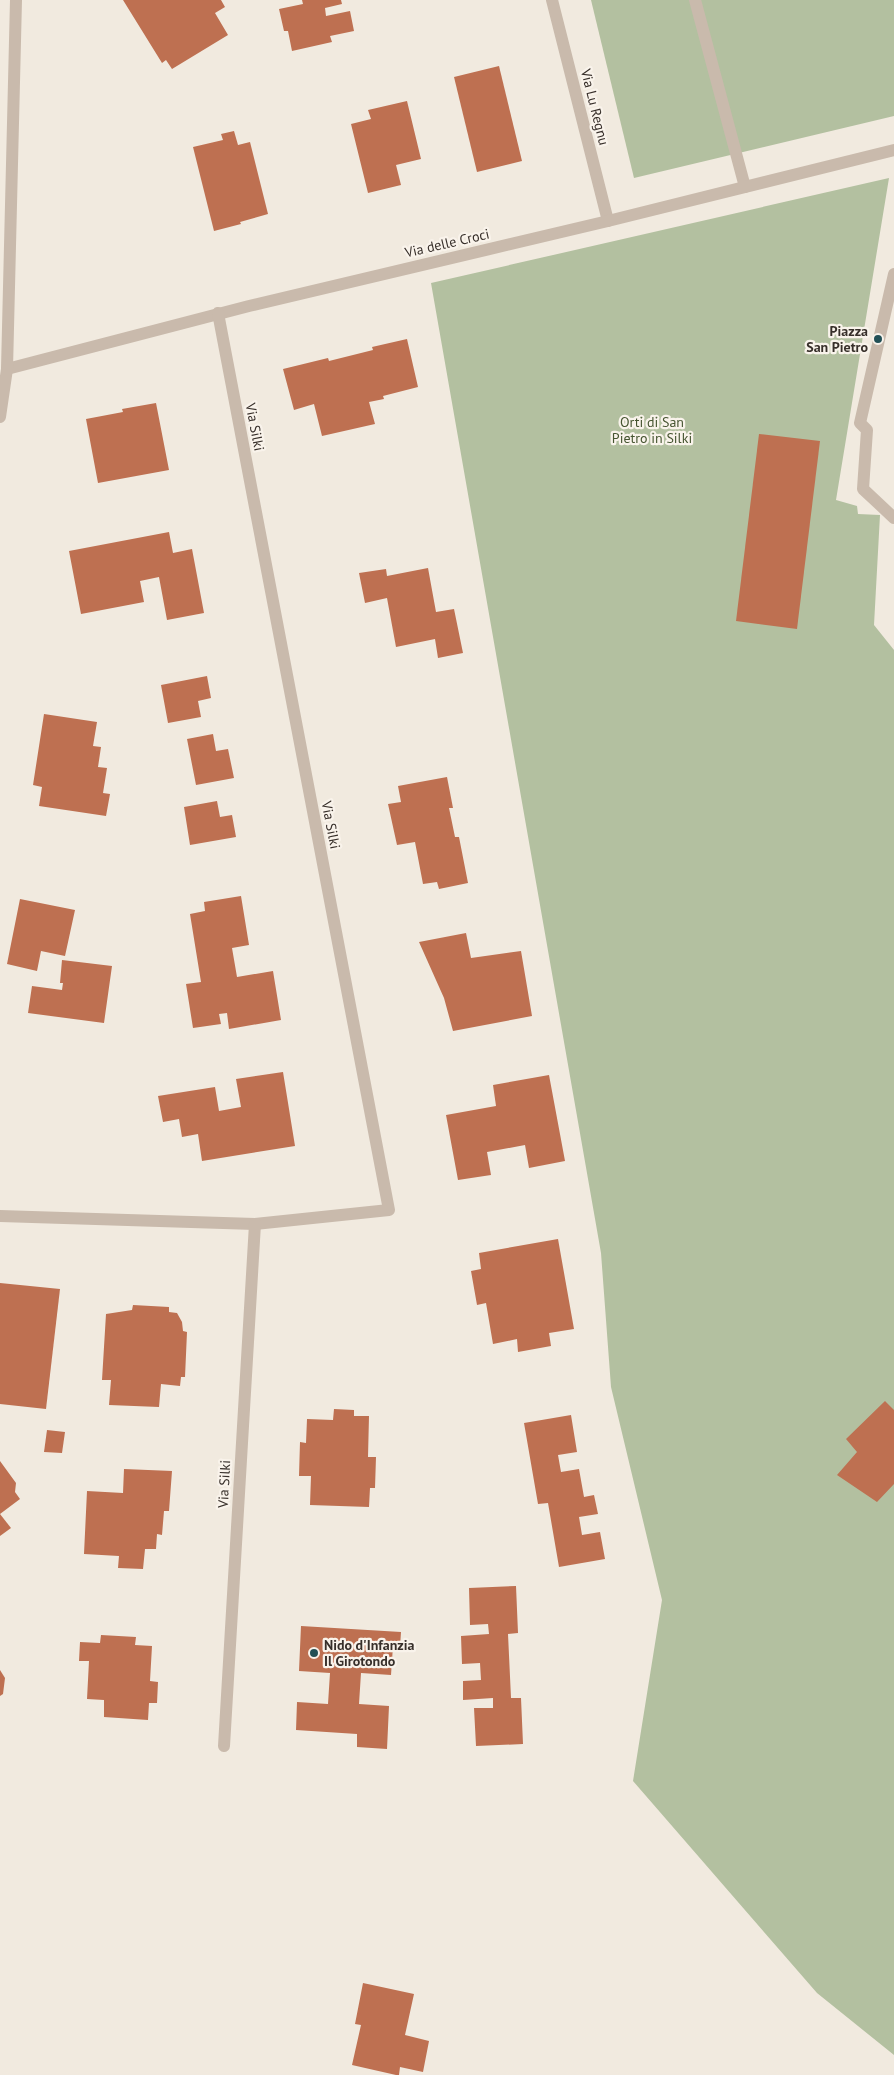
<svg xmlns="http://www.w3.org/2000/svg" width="894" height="2075" font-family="'PT Sans',sans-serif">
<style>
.green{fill:#b3c0a0}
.building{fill:#be7051}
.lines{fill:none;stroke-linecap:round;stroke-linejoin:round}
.minor{stroke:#c9baac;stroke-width:12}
.poi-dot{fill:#225056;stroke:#f9f3eb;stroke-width:2}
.labels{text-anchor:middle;stroke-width:4.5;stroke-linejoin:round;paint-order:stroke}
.street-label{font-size:14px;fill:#372f2a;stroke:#f9f3eb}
.poi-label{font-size:14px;font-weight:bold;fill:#372f2a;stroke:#f9f3eb;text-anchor:end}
.park-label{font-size:14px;fill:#455430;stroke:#f9f3eb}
</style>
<rect width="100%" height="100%" fill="#f1eadf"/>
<g class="green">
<path d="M 591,0 L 894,0 L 894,116 L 634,178 Z"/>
<path d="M 889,178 L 836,500 L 857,506 L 858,514 L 880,515 L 874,625 L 894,650 L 894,2055 L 817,1993 L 633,1781 L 662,1600 L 611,1387 L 601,1253 L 431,283 Z"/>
</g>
<g class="building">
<path d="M 123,0 L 221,0 L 225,7 L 215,13 L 228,35 L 172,69 L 166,60 L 162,63 Z"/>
<path d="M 302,0 L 341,0 L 342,4 L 325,8 L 326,16 L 350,11 L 354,31 L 330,36 L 332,42 L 292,51 L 288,31 L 284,31 L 279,9 L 303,4 Z"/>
<path d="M 499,66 L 522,161 L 477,172 L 454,77 Z"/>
<path d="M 407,101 L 421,159 L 396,165 L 401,185 L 368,193 L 351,124 L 371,119 L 368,110 Z"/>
<path d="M 234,131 L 238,145 L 250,142 L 268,214 L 240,222 L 241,224 L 214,231 L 193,147 L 223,140 L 221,134 Z"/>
<path d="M 407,339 L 418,387 L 383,396 L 384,399 L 369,402 L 375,424 L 322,436 L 314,404 L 294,410 L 283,369 L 328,358 L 329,361 L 373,350 L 372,347 Z"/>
<path d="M 156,403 L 169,470 L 98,483 L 86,419 L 123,412 L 122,409 Z"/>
<path d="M 759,434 L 820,441 L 797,629 L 736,621 Z"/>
<path d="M 169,532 L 173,553 L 192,549 L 204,613 L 167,620 L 159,577 L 140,581 L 144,602 L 81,614 L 69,551 Z"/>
<path d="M 428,568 L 436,612 L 454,609 L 463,653 L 438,658 L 435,639 L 396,647 L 387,598 L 365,603 L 359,573 L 386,569 L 387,576 Z"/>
<path d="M 207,676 L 211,698 L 198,701 L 201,717 L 168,723 L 161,685 Z"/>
<path d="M 44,714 L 97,722 L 93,746 L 101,747 L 98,767 L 107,768 L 103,793 L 110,794 L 106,816 L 39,806 L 42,787 L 33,785 Z"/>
<path d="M 213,734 L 216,751 L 228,749 L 234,778 L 196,785 L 187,739 Z"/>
<path d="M 447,777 L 453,808 L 449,808 L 455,837 L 459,837 L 468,883 L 439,889 L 437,882 L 423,884 L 415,842 L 397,845 L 388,804 L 401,802 L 398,786 Z"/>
<path d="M 217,801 L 220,817 L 232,815 L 236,837 L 190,845 L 184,807 Z"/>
<path d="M 241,896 L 249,945 L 232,948 L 237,977 L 273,971 L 281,1020 L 229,1029 L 227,1013 L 219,1014 L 221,1024 L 193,1028 L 186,984 L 201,982 L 190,914 L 205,911 L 204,902 Z"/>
<path d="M 20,899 L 75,910 L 65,956 L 41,951 L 37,971 L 7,964 Z"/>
<path d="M 466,933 L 471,958 L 521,951 L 532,1016 L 453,1031 L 444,998 L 419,942 Z"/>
<path d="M 62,960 L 112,966 L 104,1023 L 28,1013 L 32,986 L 62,990 L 63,983 L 60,983 Z"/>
<path d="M 283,1072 L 295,1146 L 202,1161 L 198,1134 L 182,1137 L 179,1119 L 163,1122 L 158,1096 L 215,1087 L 219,1111 L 241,1107 L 236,1079 Z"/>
<path d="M 549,1075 L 565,1161 L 529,1168 L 525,1145 L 487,1152 L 491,1175 L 458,1180 L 446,1115 L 496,1106 L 493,1085 Z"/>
<path d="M 558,1239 L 574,1329 L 549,1333 L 551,1346 L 518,1352 L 517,1339 L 493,1344 L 486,1303 L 477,1305 L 471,1271 L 481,1269 L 479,1253 Z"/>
<path d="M 0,1283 L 60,1289 L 46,1409 L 0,1404 Z"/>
<path d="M 133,1305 L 169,1307 L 169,1312 L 177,1313 L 182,1322 L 183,1331 L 187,1332 L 185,1377 L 181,1377 L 180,1386 L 161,1384 L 159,1407 L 109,1405 L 111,1380 L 102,1380 L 106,1314 L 132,1310 Z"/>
<path d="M 885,1401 L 894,1410 L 894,1484 L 877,1502 L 837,1475 L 857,1452 L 846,1439 Z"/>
<path d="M 334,1409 L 354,1410 L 354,1416 L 369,1416 L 368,1457 L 376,1457 L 375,1488 L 370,1488 L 369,1507 L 310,1505 L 311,1476 L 299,1476 L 300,1442 L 306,1443 L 307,1419 L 333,1420 Z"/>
<path d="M 571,1415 L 577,1452 L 558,1455 L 561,1472 L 579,1469 L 584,1497 L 594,1495 L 598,1514 L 579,1517 L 582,1535 L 600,1532 L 605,1559 L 559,1567 L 548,1503 L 538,1504 L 524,1423 Z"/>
<path d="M 47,1430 L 65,1432 L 62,1453 L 44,1452 Z"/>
<path d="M 0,1461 L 16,1483 L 15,1492 L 20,1499 L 0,1514 Z"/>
<path d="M 124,1469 L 172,1471 L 169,1511 L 164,1511 L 162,1535 L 157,1534 L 156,1549 L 145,1549 L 143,1569 L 118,1568 L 119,1556 L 84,1554 L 87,1491 L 123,1493 Z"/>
<path d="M 0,1514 L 11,1528 L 0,1536 Z"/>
<path d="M 516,1586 L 518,1633 L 508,1634 L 511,1698 L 521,1698 L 523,1744 L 476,1746 L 474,1708 L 493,1708 L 493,1698 L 463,1700 L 463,1681 L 481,1680 L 480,1663 L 462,1664 L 461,1636 L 489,1634 L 488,1624 L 470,1625 L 469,1588 Z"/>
<path d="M 301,1626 L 401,1632 L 400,1647 L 393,1646 L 391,1675 L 361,1673 L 359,1704 L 389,1706 L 387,1749 L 357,1747 L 357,1734 L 296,1730 L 297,1702 L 328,1704 L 330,1673 L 299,1671 Z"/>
<path d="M 101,1635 L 136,1637 L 135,1645 L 152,1646 L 150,1681 L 158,1682 L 157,1703 L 149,1703 L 148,1720 L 104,1717 L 104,1700 L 87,1699 L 89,1661 L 79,1661 L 80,1642 L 100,1643 Z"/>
<path d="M 0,1670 L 5,1678 L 3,1694 L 0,1696 Z"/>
<path d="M 363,1983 L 414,1994 L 405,2035 L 429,2041 L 423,2072 L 400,2067 L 399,2075 L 396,2075 L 352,2065 L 361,2025 L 355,2024 Z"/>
</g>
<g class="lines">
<g class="minor">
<path d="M 552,0 L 608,221"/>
<path d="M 695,0 L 745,187"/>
<path d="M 894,274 L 860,423 L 867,430 L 863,489 L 894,518"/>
<path d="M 7,369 L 249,306 L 608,221 L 894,150"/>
<path d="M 0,417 L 7,369 L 16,0"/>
<path d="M 0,1216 L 255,1224 L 389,1210 L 218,313"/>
<path d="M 224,1746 L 255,1224"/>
</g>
</g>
<g class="poi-dot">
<circle cx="878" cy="339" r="5"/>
<circle cx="314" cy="1653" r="5"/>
</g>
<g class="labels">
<g class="street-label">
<text transform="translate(595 107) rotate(76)" y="5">Via Lu Regnu</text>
<text transform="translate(447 243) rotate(-13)" y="5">Via delle Croci</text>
<text transform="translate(255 427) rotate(79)" y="5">Via Silki</text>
<text transform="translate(331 825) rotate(79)" y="5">Via Silki</text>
<text transform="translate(224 1484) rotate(-87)" y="5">Via Silki</text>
</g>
<g class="poi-label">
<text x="868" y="336">Piazza<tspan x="868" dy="16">San Pietro</tspan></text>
<text x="324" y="1650" text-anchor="start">Nido d'Infanzia<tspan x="324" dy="16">Il Girotondo</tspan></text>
</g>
<g class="park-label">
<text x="652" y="427">Orti di San<tspan x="652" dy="16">Pietro in Silki</tspan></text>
</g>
</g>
</svg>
